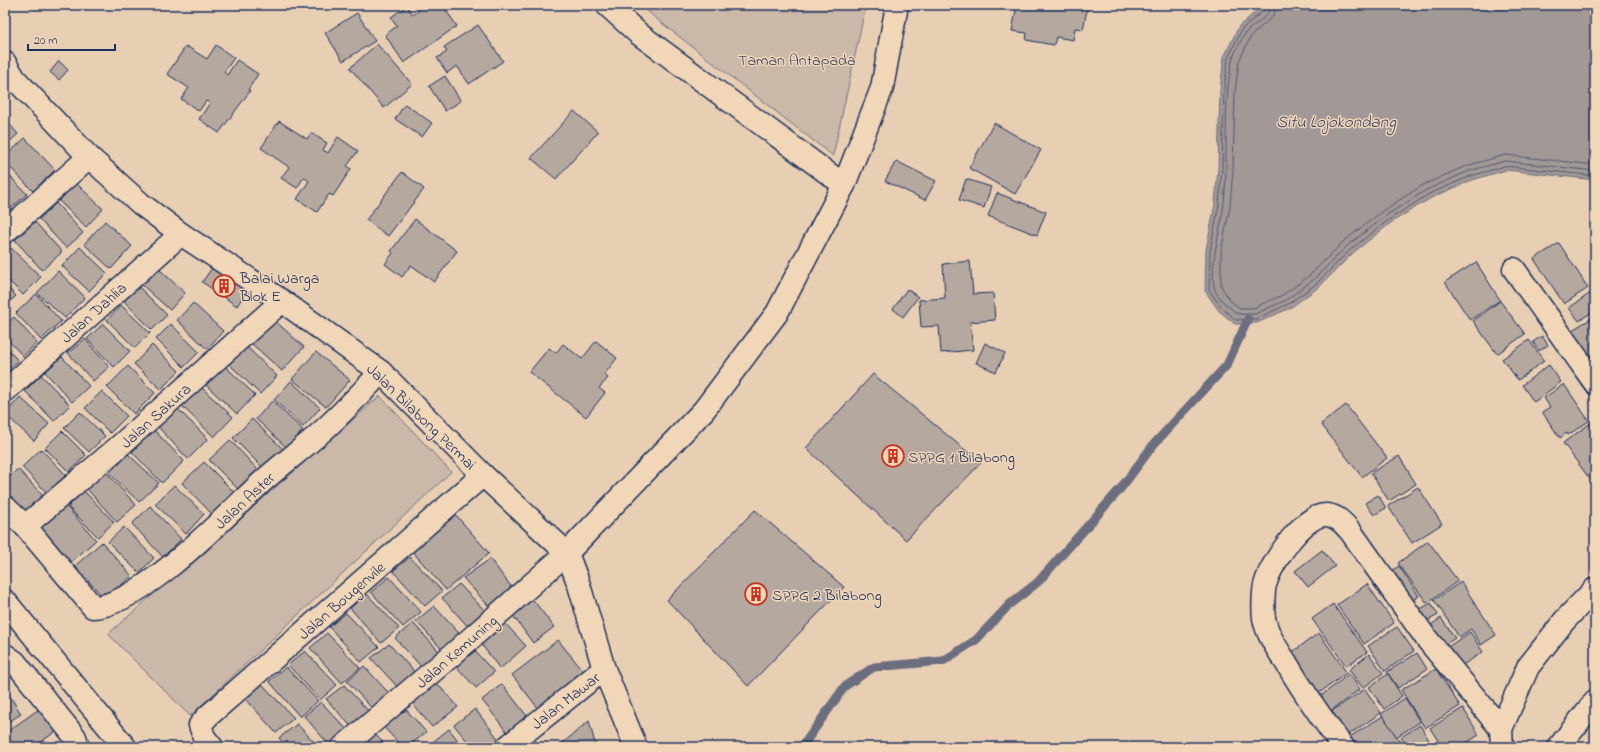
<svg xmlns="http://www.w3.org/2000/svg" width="1600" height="752" font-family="'Indie Flower',sans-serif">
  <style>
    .green { fill: #cab8a8; stroke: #727483 }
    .water { fill: #a29896; stroke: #6c6e80 }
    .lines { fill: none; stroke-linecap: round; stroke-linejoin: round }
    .shore { stroke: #515974; stroke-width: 1 }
    .stream { stroke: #6c6e80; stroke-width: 9 }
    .building { fill: #b5a89f; stroke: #1b2f5e }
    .minor-casing { stroke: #1b2f5e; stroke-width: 25 }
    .minor { stroke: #f1d6b8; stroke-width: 22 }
    .labels { text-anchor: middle; stroke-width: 3; stroke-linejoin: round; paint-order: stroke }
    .park-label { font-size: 16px; fill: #354469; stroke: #f1d6b8 }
    .poi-label { font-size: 16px; fill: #1b2f5e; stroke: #f1d6b8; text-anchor: start }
    .street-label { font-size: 16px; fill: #1b2f5e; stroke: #f1d6b8 }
    .water-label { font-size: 17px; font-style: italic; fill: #364469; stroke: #f1d6b8 }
  </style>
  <rect width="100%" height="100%" fill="#e8cfb4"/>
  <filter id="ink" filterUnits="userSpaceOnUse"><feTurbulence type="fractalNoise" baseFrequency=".025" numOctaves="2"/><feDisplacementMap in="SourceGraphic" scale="8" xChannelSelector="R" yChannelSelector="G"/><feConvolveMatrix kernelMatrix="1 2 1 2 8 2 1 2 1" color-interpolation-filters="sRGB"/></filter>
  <g filter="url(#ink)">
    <!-- green -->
    <g class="green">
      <polygon points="641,5 866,5 833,156 654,17"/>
      <polygon points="380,396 451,472 190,716 108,634"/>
    </g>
    <!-- water -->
    <polygon class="water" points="1264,5 1595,5 1595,180 1506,170 1472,180 1431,198 1392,222 1354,252 1319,287 1290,308 1257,323 1235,324 1219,311 1205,291 1206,250 1215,204 1218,168 1220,90 1224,57 1239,26"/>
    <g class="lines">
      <!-- shore -->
      <g class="shore">
        <polyline points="1266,5 1264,10 1242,29 1228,58 1224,90 1222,169 1219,204 1210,251 1209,290 1222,308 1236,320 1256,319 1288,304 1316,284 1351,249 1390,219 1429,194 1471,176 1505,166 1595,176"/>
        <path d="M1271,5C1270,17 1255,23 1247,31C1242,38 1234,53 1232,61C1222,106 1229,157 1224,203C1221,231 1210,259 1214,287C1216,298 1230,308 1238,314H1255L1286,300L1313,280L1348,245L1387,215L1426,190L1469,171L1505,161L1595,171"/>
        <polyline points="1277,5 1273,16 1251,36 1239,61 1235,91 1233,170 1230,206 1221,252 1221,286 1230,301 1240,308 1253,308 1283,295 1309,276 1344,241 1384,210 1423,185 1466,166 1505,155 1595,165"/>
      </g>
      <!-- stream -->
      <polyline class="stream" points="802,747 845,686 874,667 943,661 976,640 1010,604 1038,582 1121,488 1154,444 1227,365 1248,319"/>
    </g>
    <!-- building -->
    <g class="building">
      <polygon points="426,5 442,5 457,26 404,63 385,35 397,26 391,17 407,6 413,15"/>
      <polygon points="1017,5 1088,5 1083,29 1075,28 1073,40 1056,37 1054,45 1026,40 1027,33 1012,31"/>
      <polygon points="357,13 375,41 343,61 325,33"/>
      <polygon points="478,25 503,61 469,84 457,66 447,73 437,58 447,52 444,47"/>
      <polygon points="377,44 412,84 384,108 350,68"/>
      <polygon points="216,45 234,58 224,72 227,75 237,60 258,74 248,90 250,91 219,133 199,119 210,103 206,101 199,111 181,99 189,88 167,74 186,46 207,59"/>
      <polygon points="59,61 68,70 59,80 50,72"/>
      <polygon points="445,76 461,101 445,111 429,86"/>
      <polygon points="405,104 432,123 422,137 395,119"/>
      <polygon points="574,111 598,132 556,179 531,158"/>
      <polygon points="5,119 18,134 5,146"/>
      <polygon points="279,121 307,139 311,133 327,143 323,150 328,153 338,137 358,151 347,166 351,169 333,196 329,194 317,212 297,199 309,181 304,177 297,188 281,178 289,167 261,148"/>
      <polygon points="994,123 1041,150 1015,194 969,168"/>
      <polygon points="25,138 55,170 33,191 5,162 5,157"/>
      <polygon points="896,161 936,181 925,200 885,181"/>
      <polygon points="5,171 27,194 8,211 5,208"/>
      <polygon points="402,172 424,189 388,236 366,220"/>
      <polygon points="966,179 991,187 984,208 959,200"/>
      <polygon points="76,183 103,209 86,227 59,201"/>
      <polygon points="997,193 1046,212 1037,235 988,216"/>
      <polygon points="56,203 83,233 66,248 39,219"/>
      <polygon points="415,219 457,251 434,282 411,265 402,277 385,264 393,253 391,251"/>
      <polygon points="105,221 132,246 111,269 84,244"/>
      <polygon points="35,222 62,252 42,270 15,240"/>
      <polygon points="1559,243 1588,288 1564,304 1534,259"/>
      <polygon points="80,247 107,273 89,291 62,266"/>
      <polygon points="11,248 41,277 23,295 5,277 5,253"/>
      <polygon points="970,261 973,294 993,293 995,320 970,322 973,350 941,353 939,326 921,327 919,300 945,298 943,264"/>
      <polygon points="1476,262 1500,300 1470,320 1445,282"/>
      <polygon points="157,267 185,293 170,310 141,284"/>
      <polygon points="212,268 247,290 237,306 202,282"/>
      <polygon points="58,271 85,297 65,318 37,293"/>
      <polygon points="5,285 16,296 5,306"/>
      <polygon points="139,287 167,315 152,330 124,301"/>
      <polygon points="907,289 918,297 903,317 893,309"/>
      <polygon points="1592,292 1595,296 1595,310 1579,321 1569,308"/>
      <polygon points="36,294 61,321 41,340 16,313"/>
      <polygon points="1500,301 1525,334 1497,354 1473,321"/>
      <polygon points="193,303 223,331 207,349 177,320"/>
      <polygon points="121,305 150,333 135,348 107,320"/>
      <polygon points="1595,316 1595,354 1586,359 1569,332"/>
      <polygon points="14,317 37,343 23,356 5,337 5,325"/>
      <polygon points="273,319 304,347 282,371 251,343"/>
      <polygon points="103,324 130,351 114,367 87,339"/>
      <polygon points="171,324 199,352 184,367 156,339"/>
      <polygon points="1542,336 1548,345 1539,351 1533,342"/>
      <polygon points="85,339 109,367 93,381 68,353"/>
      <polygon points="1529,340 1544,361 1518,380 1502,359"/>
      <polygon points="596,341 617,358 604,375 608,378 599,388 605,393 586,417 529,372 549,348 556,353 563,344 582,359"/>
      <polygon points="985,343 1005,353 996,372 976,363"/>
      <polygon points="5,345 18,361 5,372"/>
      <polygon points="152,345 179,371 161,389 134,364"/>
      <polygon points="245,345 277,376 260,394 228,363"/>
      <polygon points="316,352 350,380 326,407 292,379"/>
      <polygon points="62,357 89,386 72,402 45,372"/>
      <polygon points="224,365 255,395 237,414 206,385"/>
      <polygon points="1549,365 1561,382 1534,402 1522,385"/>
      <polygon points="128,366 155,393 134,414 107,387"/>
      <polygon points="873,374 981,463 906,540 806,448"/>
      <polygon points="41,375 70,405 54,421 25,391"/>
      <polygon points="291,381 320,408 303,427 274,400"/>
      <polygon points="1564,384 1589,421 1568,435 1567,433 1560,438 1542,412 1550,407 1544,398"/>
      <polygon points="201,387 233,417 214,437 182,406"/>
      <polygon points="102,391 127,416 110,433 85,408"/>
      <polygon points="20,397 49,424 34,441 5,414"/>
      <polygon points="272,401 303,430 287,448 256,419"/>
      <polygon points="1346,405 1387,458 1362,477 1321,424"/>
      <polygon points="177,408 208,439 188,459 158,427"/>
      <polygon points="80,412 105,436 89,452 64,428"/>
      <polygon points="252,419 283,449 264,469 233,438"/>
      <polygon points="1595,420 1595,486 1563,443"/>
      <polygon points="154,430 184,461 162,483 132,452"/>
      <polygon points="62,431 86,455 69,472 45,448"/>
      <polygon points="230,440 260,472 240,491 209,460"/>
      <polygon points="41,449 66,475 47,493 22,467"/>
      <polygon points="128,454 159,483 139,502 109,473"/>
      <polygon points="1399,456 1416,484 1389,501 1371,473"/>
      <polygon points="204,462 234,492 212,514 182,483"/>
      <polygon points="18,469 44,497 24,516 5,496 5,481"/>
      <polygon points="106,472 136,505 117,522 87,489"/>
      <polygon points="174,485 204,514 186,534 155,504"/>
      <polygon points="1418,487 1442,524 1412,543 1388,506"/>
      <polygon points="84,491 114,522 98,537 68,507"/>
      <polygon points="1378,495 1386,508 1374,515 1365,503"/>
      <polygon points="66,506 96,540 69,564 38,530"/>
      <polygon points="150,506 181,539 163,557 132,524"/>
      <polygon points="755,510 844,587 748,686 667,600"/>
      <polygon points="455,514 489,553 446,590 412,551"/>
      <polygon points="124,527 154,558 139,573 108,542"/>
      <polygon points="1428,541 1458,581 1427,603 1398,563"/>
      <polygon points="102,542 132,576 105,599 75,566"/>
      <polygon points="1322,550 1335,566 1308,587 1295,571"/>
      <polygon points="410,557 442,591 425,606 393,571"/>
      <polygon points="490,559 516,593 495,613 463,578"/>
      <polygon points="1399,566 1419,596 1406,605 1387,574"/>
      <polygon points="389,577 421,612 403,627 371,592"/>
      <polygon points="1461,582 1496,635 1481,645 1471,629 1459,637 1434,600"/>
      <polygon points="459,584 492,618 474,633 442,598"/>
      <polygon points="1367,584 1394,623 1364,644 1337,605"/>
      <polygon points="367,594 399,628 381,643 350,608"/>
      <polygon points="530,596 554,627 533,643 511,613"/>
      <polygon points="1431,603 1438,615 1422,624 1415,612"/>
      <polygon points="1333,604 1367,652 1346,666 1312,619"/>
      <polygon points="434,606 466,641 448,656 416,621"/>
      <polygon points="346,613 379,647 361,662 329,627"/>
      <polygon points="1441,618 1455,638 1439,649 1425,629"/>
      <polygon points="503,621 526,646 500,669 478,640"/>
      <polygon points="413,623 445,658 427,673 395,638"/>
      <polygon points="1397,627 1414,651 1385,671 1368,646"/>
      <polygon points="1470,632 1483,652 1455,670 1442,651"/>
      <polygon points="327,633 360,668 342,683 310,648"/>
      <polygon points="1319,633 1347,673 1319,693 1291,653"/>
      <polygon points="558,640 584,672 538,708 512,675"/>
      <polygon points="389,644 420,678 403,693 371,658"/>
      <polygon points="472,648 494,672 476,688 453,663"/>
      <polygon points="305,651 337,685 320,700 288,665"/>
      <polygon points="1417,653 1427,669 1398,688 1387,672"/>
      <polygon points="1369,654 1383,673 1363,688 1349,670"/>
      <polygon points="364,666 396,701 379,716 347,681"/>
      <polygon points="286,667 318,701 300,717 269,681"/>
      <polygon points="1436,669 1460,706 1425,728 1401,690"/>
      <polygon points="1349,674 1360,689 1324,716 1313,702"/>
      <polygon points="1388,674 1402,696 1384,709 1369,687"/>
      <polygon points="434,680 458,707 432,727 409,700"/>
      <polygon points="262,684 294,718 276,733 245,698"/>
      <polygon points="502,684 527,716 507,732 482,700"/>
      <polygon points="344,685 376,719 358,734 326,699"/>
      <polygon points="5,688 21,714 5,724"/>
      <polygon points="1365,689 1381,713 1348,735 1332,711"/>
      <polygon points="1405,698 1420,722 1396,737 1381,714"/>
      <polygon points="321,702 353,736 341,747 331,747 304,716"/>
      <polygon points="403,706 426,732 408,747 402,747 381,724"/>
      <polygon points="42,707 58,730 33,747 12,747 5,737 5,733"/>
      <polygon points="1463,708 1479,735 1460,747 1442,747 1430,728"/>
      <polygon points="475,709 500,741 493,747 472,747 454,725"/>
      <polygon points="1383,716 1403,747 1347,747 1343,741"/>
      <polygon points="589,721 596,747 558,747"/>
      <polygon points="297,724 319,747 287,747 279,738"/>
      <polygon points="1420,725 1430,742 1421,747 1407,747 1401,737"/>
      <polygon points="449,729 463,747 431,747 429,745"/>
      <polygon points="373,732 387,747 356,747"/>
    </g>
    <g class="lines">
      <!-- minor casing -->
      <g class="minor-casing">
        <g id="minor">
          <polyline points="607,5 639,34 844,185"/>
          <polyline points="5,63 15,79 89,157 141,204 181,234 282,301 381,372 483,475 567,553 579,585 604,669 636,747"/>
          <polyline points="5,232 89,157"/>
          <polyline points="1514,269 1595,383"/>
          <polyline points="5,391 181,234"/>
          <path d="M5,507L25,526L93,607C141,606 227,514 263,481C281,465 301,450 319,434C341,415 361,393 381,372"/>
          <polyline points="25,526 115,450 282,301"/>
          <polyline points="5,601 125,747"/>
          <polyline points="5,655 15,662 75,737 78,747"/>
          <polyline points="212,747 204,737 200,725 208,716 483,475"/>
          <polyline points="343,747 452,655 567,553 704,410 777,313 844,185 882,88 897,5"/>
          <polyline points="507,747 604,669"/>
          <path d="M1343,747C1323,720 1304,693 1287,664C1278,650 1267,635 1264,618C1263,611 1263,588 1266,582C1272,562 1304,513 1327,515C1338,516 1345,525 1351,532L1426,638L1501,729"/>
          <polyline points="1502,747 1501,729 1528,667 1565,620 1595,589"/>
          <polyline points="1559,747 1595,701"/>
        </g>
      </g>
      <!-- minor -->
      <use href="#minor" class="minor"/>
    </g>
  </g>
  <!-- icons -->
  <defs>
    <g id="building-ring" transform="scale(1.15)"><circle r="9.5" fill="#f1d6b8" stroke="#c8321e" stroke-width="1.5"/><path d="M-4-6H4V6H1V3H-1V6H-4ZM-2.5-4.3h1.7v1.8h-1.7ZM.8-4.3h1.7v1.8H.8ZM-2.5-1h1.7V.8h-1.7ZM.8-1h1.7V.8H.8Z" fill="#c8321e"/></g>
  </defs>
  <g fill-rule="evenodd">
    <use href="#building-ring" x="224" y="286"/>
    <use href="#building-ring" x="893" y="456"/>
    <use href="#building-ring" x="756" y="594"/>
  </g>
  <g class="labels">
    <!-- park labels -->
    <g class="park-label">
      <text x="797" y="65">Taman Antapada</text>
    </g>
    <!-- poi labels -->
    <g class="poi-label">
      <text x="240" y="283">Balai Warga<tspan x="240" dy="18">Blok E</tspan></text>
      <text x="908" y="462">SPPG 1 Bilabong</text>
      <text x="772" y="600">SPPG 2 Bilabong</text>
    </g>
    <!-- street labels -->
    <g class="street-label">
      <text transform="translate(93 312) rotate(-42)" y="6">Jalan Dahlia</text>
      <text transform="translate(155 415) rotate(-42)" y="6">Jalan Sakura</text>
      <text transform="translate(422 416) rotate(44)" y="6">Jalan Bilabong Permai</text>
      <text transform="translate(244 500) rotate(-43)" y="6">Jalan Aster</text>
      <text transform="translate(341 600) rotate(-41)" y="6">Jalan Bougenvile</text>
      <text transform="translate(456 651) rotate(-41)" y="6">Jalan Kemuning</text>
      <text transform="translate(565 700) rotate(-38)" y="6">Jalan Mawar</text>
    </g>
    <!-- water labels -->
    <g class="water-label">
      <text x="1336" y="127">Situ Lojokondang</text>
    </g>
  </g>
  <!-- margin -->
  <rect width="1600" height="752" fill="none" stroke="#f1d6b8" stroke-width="20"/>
  <rect x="10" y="10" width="1580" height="732" fill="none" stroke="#1b2f5e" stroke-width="1.5" filter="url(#ink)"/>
  <!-- scale -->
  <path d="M28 44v6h87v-6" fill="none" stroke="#1b2f5e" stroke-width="2"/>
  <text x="34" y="44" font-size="12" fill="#1b2f5e" stroke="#f1d6b8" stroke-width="3" paint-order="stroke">20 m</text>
</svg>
